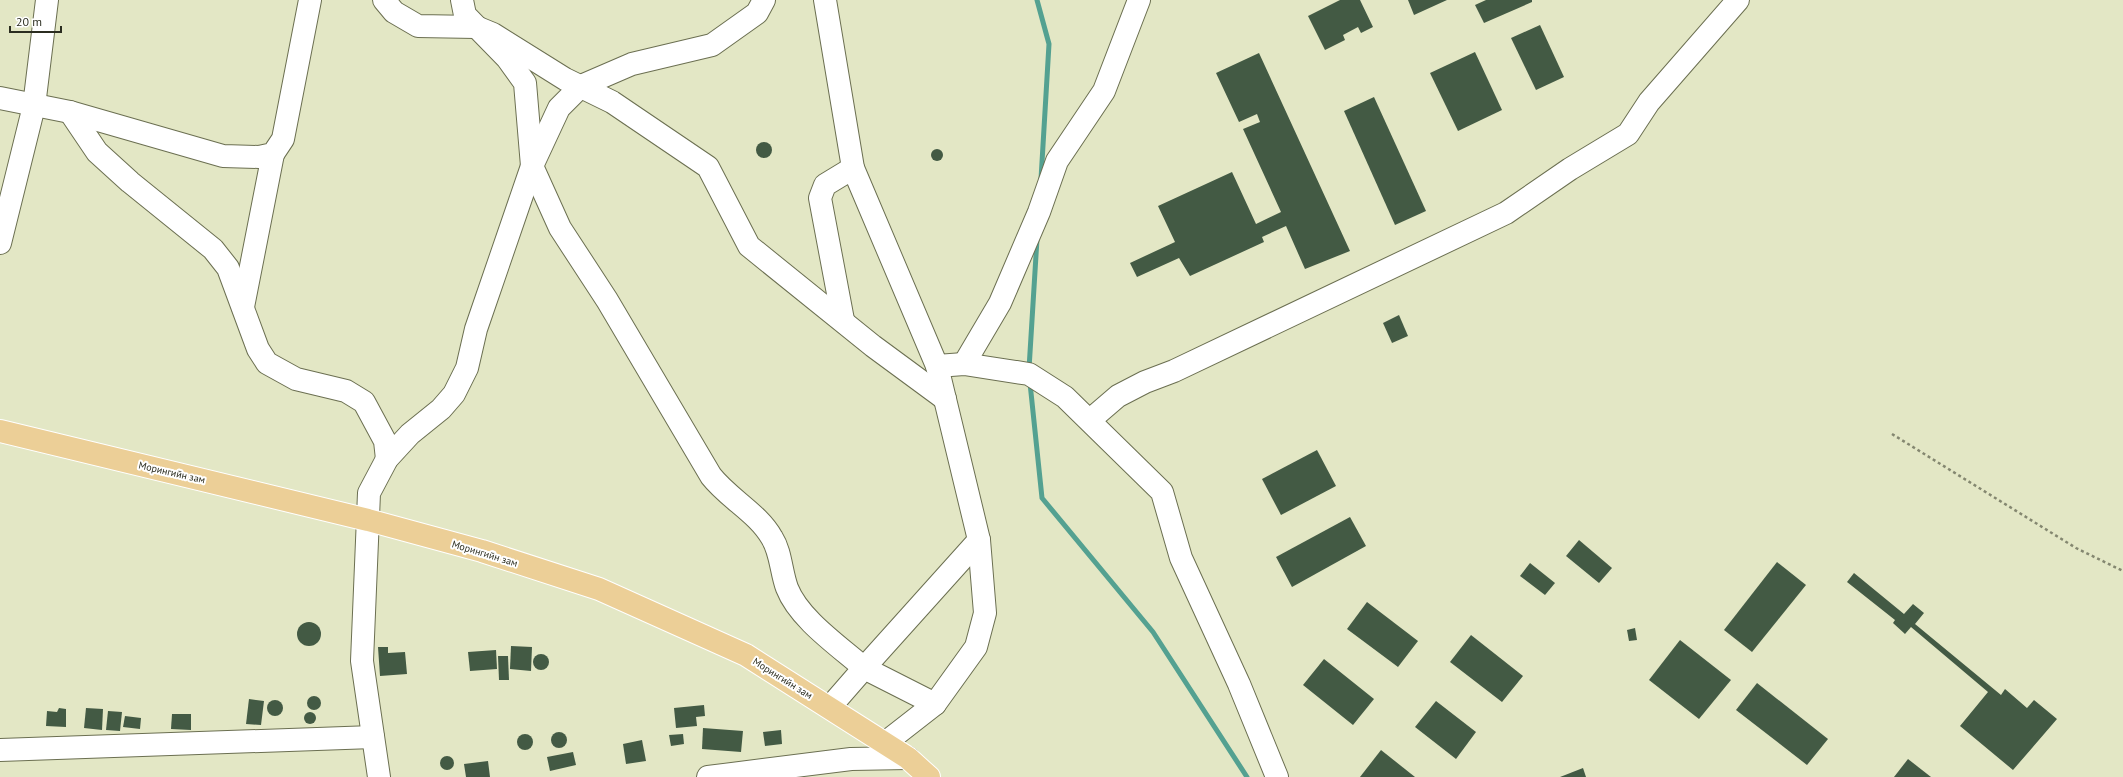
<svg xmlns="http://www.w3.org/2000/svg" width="2123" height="777" font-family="'PT Sans',sans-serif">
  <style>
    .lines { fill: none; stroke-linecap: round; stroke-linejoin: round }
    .stream { stroke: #54a191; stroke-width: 5 }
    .building { fill: #435a44 }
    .minor-casing { stroke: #6b6f51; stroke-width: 24 }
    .major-casing { stroke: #fff; stroke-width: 24 }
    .path { stroke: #848770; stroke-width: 2.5; stroke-dasharray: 3 3; stroke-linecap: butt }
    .minor { stroke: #fff; stroke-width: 22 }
    .major { stroke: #eccf97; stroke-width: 22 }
    .labels { text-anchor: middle; stroke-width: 4; stroke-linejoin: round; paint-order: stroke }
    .street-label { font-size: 10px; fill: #2b2d20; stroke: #fff }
  </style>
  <rect width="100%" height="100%" fill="#e3e7c5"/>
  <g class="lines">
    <!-- stream -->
    <g class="stream">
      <polyline points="1037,0 1049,44 1041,179"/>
      <polyline points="1029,369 1037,239"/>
      <polyline points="1030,383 1042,498 1153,632 1247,777"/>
    </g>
  </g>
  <!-- building -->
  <g class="building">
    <polygon points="1340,0 1360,0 1373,27 1361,33 1358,27 1343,35 1345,40 1325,50 1308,16"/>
    <polygon points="1408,0 1447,0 1414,15"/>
    <polygon points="1486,0 1532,0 1532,2 1484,23 1475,5"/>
    <polygon points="1540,25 1564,77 1536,90 1511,38"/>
    <polygon points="1475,52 1502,110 1458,131 1430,73"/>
    <polygon points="1259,53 1350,251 1305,269 1286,226 1262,237 1264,242 1190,276 1179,258 1137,277 1130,263 1175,242 1158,206 1232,172 1256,224 1281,212 1243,129 1260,122 1257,114 1239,122 1216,73"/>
    <polygon points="1374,97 1426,211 1395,225 1344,111"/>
    <circle cx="764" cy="150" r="8"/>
    <circle cx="937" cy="155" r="6"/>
    <polygon points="1399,315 1408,336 1392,343 1383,323"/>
    <polygon points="1317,450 1336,486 1281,515 1262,479"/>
    <polygon points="1350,517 1366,546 1292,587 1276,557"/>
    <polygon points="1579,540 1612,568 1599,583 1566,556"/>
    <polygon points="1777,562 1806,585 1752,652 1724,630"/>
    <polygon points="1530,563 1555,583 1545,595 1520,576"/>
    <polygon points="1854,573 1904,614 1913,604 1924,613 1915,624 2001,695 2005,689 2027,708 2034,700 2057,719 2013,770 1960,726 1988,692 1911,627 1905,634 1893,623 1895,620 1847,582"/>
    <polygon points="1367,602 1418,641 1398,667 1347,629"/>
    <circle cx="309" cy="634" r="12"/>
    <polygon points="1635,628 1637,640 1629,641 1627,630"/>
    <polygon points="1471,635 1523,676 1502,702 1450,662"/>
    <polygon points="1680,640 1731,680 1699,719 1649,680"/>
    <polygon points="511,646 532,647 531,671 510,669"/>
    <polygon points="378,647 388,647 388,653 405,652 407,674 380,676"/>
    <polygon points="496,650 497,669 470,671 468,652"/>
    <circle cx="541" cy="662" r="8"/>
    <polygon points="498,656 508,656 509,680 499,680"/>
    <polygon points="1324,659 1374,699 1353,725 1303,685"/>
    <polygon points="1757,683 1828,739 1807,765 1736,710"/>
    <circle cx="314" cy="703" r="7"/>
    <polygon points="249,699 264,701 261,725 246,724"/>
    <circle cx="275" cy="708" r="8"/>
    <polygon points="1436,701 1476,732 1456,759 1415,727"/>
    <polygon points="704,705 705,716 696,717 697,726 676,728 674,708"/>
    <polygon points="59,708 66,709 66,727 46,726 47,711 57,712"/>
    <polygon points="86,708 103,709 102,730 84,728"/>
    <polygon points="108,711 122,712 120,731 106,730"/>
    <circle cx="310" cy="718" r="6"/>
    <polygon points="172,714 191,714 191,730 171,729"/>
    <polygon points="125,716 141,718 140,729 123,727"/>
    <polygon points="703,728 743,731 741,752 702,749"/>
    <polygon points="781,730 782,744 765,746 763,732"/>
    <circle cx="559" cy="740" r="8"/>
    <polygon points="683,734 684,744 671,746 669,735"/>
    <circle cx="525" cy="742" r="8"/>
    <polygon points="642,740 646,761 626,764 623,744"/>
    <polygon points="1381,750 1415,777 1360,777"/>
    <polygon points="573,752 576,765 550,771 547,757"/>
    <circle cx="447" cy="763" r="7"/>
    <polygon points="1908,759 1931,777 1894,777"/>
    <polygon points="488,761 490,777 466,777 464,764"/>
    <polygon points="1583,768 1586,777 1560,777"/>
  </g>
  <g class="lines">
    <!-- minor casing -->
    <g class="minor-casing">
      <g id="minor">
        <polyline points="384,0 394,12 418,26 476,27 493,34 565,79 612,102 708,167 749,246 873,346 945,399"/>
        <path d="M462,0L465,15L507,58L525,83L532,166L560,228L607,300L711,476C729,499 758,513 772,538C781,552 781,572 787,588C799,619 839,646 864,668L979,540"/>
        <polyline points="825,0 853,168 937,366 979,540 985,613 976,647 935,704 885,743"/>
        <polyline points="0,98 70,112 223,156 259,157 273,154 283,139 310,0"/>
        <polyline points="70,112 97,152 130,182 213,249 228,268 258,349 267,363 296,379 346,391 364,402 385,441 387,459"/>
        <polyline points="0,243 34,106 47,0"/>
        <polyline points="243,307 273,154"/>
        <polyline points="843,320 820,198 825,185 853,168"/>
        <polyline points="964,364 1000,303 1039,212 1057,161 1104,91 1139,0"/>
        <polyline points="937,366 964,364 1029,374 1065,397 1162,492 1181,558 1239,684 1277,777"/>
        <polyline points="1090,420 1118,396 1145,382 1174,371 1506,213 1570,169 1628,134 1649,102 1738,0"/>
        <polyline points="830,707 864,668 935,704"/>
        <polyline points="0,750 373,737"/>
        <polyline points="379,777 362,661 369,493 387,459 410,434 441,409 454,394 467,368 476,329 532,166 559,108 581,86 632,64 712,45 757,13 764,0"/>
        <polyline points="708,777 851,759 908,758"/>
      </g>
    </g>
    <!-- major casing -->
    <g class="major-casing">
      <polyline id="major" points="0,431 368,520 482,551 599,589 746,655 908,758 929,777"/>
    </g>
    <!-- path -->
    <polyline class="path" points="1892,434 2076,548 2123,571"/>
    <!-- minor -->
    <use href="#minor" class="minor"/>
    <!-- major -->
    <use href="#major" class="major"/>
  </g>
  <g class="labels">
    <!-- street labels -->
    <g class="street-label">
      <text transform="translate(172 472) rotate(13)" y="4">Морингийн зам</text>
      <text transform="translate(485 553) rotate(17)" y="4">Морингийн зам</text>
      <text transform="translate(783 678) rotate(32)" y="4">Морингийн зам</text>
    </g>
  </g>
  <!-- scale -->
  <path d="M10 26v6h51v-6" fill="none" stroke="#2b2d20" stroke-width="2"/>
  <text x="16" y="26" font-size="12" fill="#2b2d20" stroke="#ffffff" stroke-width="3" paint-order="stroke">20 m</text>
</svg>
